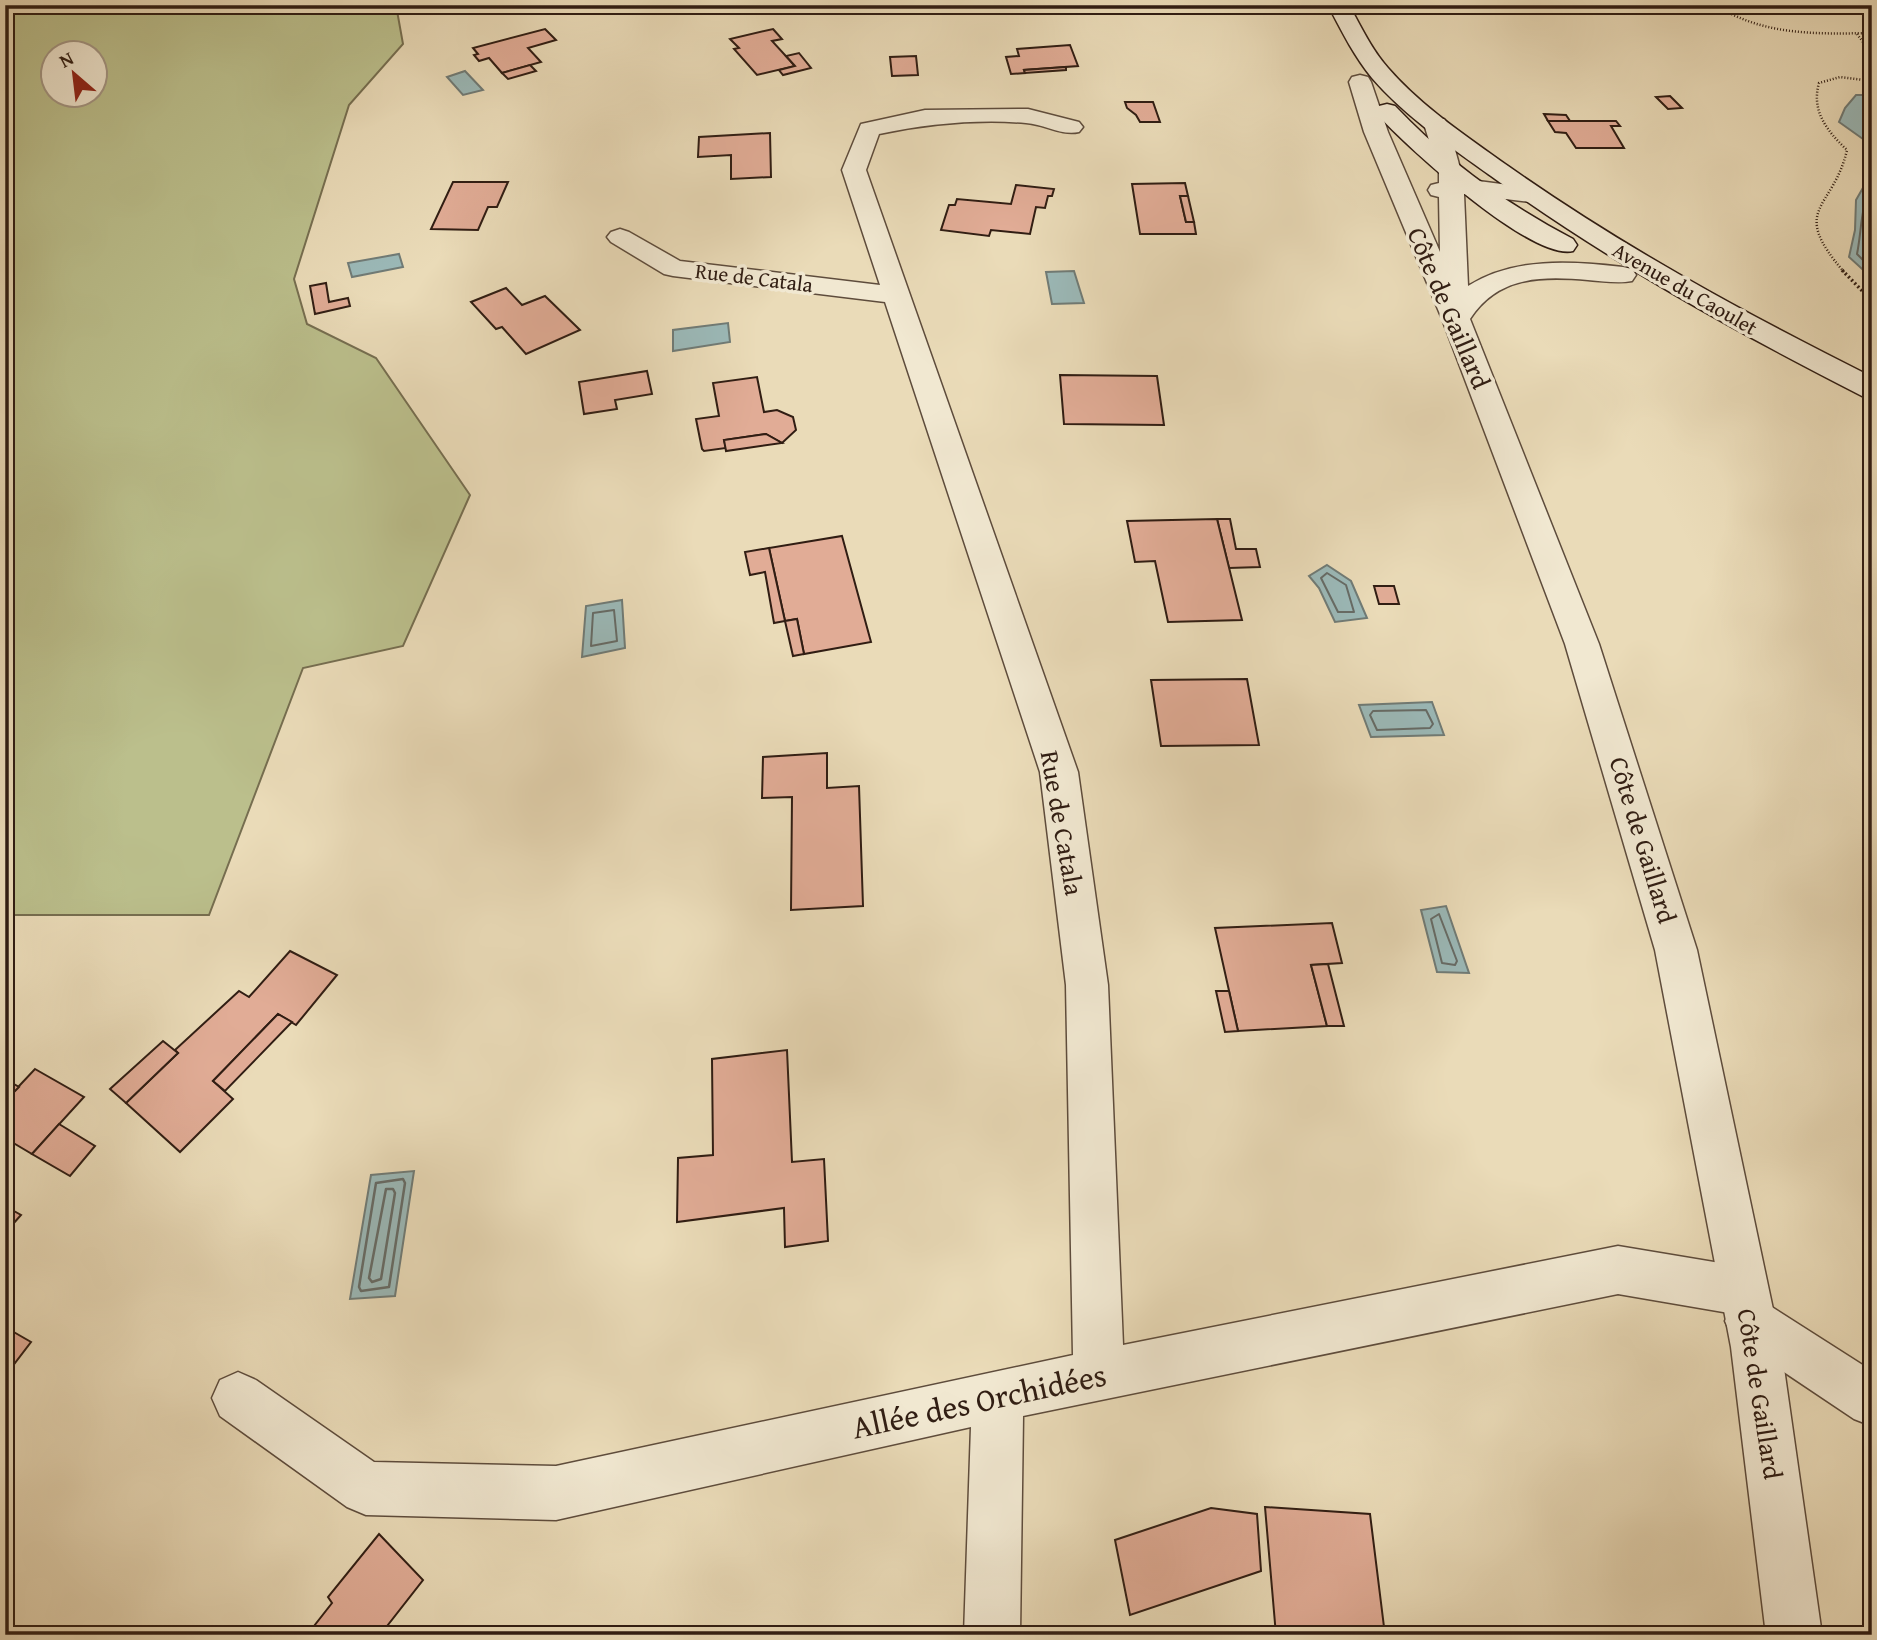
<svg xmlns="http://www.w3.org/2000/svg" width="1877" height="1640" font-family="'Gentium Book Plus',serif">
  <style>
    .green { fill: #bbbf8c; stroke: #766e50; stroke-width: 2; fill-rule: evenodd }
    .water { fill: #9bb9b8; stroke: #707b76; stroke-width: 2 }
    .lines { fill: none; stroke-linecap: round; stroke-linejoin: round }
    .shore-far1 { stroke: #666b66; stroke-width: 2 }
    .shore { stroke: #666b66; stroke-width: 2.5 }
    .building { fill: #e1ac96; stroke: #301d13; stroke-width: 2 }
    .minor-casing { stroke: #5e4c3c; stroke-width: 3 }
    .tertiary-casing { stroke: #5e4c3c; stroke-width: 3 }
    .secondary-casing { stroke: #301d13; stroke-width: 3 }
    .path-far1 { stroke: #301d13; stroke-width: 2.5; stroke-dasharray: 1 2; stroke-linecap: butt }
    .path { stroke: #301d13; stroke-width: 3.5; stroke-dasharray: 2 2.5; stroke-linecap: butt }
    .minor { fill: #f1e8d1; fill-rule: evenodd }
    .tertiary { fill: #f1e8d1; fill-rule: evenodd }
    .secondary { fill: #f1e8d1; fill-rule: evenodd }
    .labels { text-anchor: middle; stroke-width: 7; stroke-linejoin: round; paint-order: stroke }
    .far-street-label { font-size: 21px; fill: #301d13; stroke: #f1e8d1 }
    .street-label { font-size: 26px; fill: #301d13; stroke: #f1e8d1 }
    .near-street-label { font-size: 32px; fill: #301d13; stroke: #f1e8d1 }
  </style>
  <rect width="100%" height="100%" fill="#eadbb8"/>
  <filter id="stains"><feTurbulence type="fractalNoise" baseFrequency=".00286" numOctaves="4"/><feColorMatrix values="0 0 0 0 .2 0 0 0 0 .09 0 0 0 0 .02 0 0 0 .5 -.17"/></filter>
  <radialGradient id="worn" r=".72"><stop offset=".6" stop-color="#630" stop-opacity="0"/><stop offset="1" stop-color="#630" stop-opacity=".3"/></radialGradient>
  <!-- green -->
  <path class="green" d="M5,5H396L403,44L349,105L294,279L307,324L376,358L470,495L403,646L303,668L209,915H5ZM52,52H94V94H52Z"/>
  <!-- water -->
  <g class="water">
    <polygon points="465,71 483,90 463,95 447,77"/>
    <polygon points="1856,95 1872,95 1872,167 1870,144 1839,122 1845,108"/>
    <polygon points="1872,172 1872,278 1849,257 1855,230 1856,200"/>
    <polygon points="399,254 403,267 352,277 348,263"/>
    <polygon points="1074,271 1084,303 1052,304 1046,272"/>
    <polygon points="728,323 730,342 673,351 673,330"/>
    <polygon points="1327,565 1351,581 1367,618 1335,622 1319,588 1309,576"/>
    <polygon points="622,600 625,648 582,657 586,606"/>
    <polygon points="1432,702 1444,735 1371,737 1359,705"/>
    <polygon points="1446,906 1469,973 1437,972 1421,910"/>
    <polygon points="414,1171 395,1296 350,1299 371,1175"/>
  </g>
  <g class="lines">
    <!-- shore-far1 -->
    <g class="shore-far1">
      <path d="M1872,186C1860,208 1862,229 1857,254L1872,269"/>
      <polygon points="1327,573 1346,585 1354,612 1338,612 1321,578"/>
      <polygon points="614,610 617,641 591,646 593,613"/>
      <polygon points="1426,710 1433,724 1430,728 1377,730 1370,715 1373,711"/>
      <polygon points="1439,914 1457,961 1455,965 1442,963 1431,919"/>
    </g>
    <!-- shore -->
    <g class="shore">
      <polygon points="403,1179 405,1183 389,1287 361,1291 359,1287 376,1183"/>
      <polygon points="386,1189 393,1189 395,1193 381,1279 372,1282 369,1278"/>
    </g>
  </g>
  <!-- building -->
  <g class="building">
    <polygon points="545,29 556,40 528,48 541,62 502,73 489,58 479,61 474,55 478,54 473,48"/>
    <polygon points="773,29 782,39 772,41 795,66 757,75 734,49 739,48 730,39"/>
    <polygon points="1070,45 1078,66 1024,70 1025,73 1011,74 1006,57 1019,56 1017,49"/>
    <polygon points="799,53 811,68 783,75 779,70 795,66 786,56"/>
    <polygon points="916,56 918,75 892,76 890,57"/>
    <polygon points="530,65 536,71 508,79 502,73"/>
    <polygon points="1066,67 1066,70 1025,73 1024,70"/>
    <polygon points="1670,96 1682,108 1668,109 1656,97"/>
    <polygon points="1125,102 1153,102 1160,122 1140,122 1136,115 1127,108"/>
    <polygon points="1544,114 1566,115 1570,121 1548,121"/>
    <polygon points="1548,121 1616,121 1620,126 1611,126 1624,148 1576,148 1566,133 1555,132"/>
    <polygon points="770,133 771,177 731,179 731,155 698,157 699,137"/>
    <polygon points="453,182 508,182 497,207 488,207 478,230 431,229"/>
    <polygon points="1185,183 1188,196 1180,196 1186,222 1194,222 1196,234 1140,234 1132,184"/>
    <polygon points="1016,185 1054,189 1052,196 1048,196 1045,208 1036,207 1030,234 991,230 989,236 941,230 949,205 955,205 957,199 1011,204"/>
    <polygon points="1180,196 1188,196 1194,222 1186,222"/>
    <polygon points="326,283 329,302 348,298 350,306 315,314 310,286"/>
    <polygon points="506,288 522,305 545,296 580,330 526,354 502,327 496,329 471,302"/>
    <polygon points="647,371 652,394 615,400 617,409 584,414 579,382"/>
    <polygon points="1060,375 1157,376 1164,425 1064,424"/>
    <polygon points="757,377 764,412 777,410 793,417 796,430 782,443 766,434 724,440 726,448 704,451 702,449 696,419 719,416 713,383"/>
    <polygon points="766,434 782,443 726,451 724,440"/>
    <polygon points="1217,519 1230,519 1236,549 1256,549 1260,567 1229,568"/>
    <polygon points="1217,519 1242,620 1168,622 1155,561 1135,562 1127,521"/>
    <polygon points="842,536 871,642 804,654 797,619 785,621 769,548"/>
    <polygon points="769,548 785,621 774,623 765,572 750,575 745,552"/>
    <polygon points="1374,586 1394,586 1399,604 1379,604"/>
    <polygon points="797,619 804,654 793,656 785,621"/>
    <polygon points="1247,679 1259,745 1161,746 1151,680"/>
    <polygon points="827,753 827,788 859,786 863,906 791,910 792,797 762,798 763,757"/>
    <polygon points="1332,923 1342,963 1311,965 1327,1026 1238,1031 1215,928"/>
    <polygon points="290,951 337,975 296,1025 278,1014 213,1081 233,1099 180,1152 126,1103 178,1053 175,1050 239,991 249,997"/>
    <polygon points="1328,964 1344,1026 1327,1026 1311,965"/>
    <polygon points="1216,991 1229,991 1238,1031 1225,1032"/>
    <polygon points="278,1014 292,1022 225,1091 213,1081"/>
    <polygon points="163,1041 178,1053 126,1103 110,1089"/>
    <polygon points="787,1050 792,1162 824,1159 828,1241 785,1247 784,1208 677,1222 678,1158 713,1155 712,1059"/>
    <polygon points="35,1069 84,1097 32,1154 5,1138 5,1101"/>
    <polygon points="5,1079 19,1087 5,1101"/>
    <polygon points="59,1124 95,1146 70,1176 32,1154"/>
    <polygon points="5,1206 21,1215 5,1233"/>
    <polygon points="5,1327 31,1342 5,1376"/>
    <polygon points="1265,1507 1370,1514 1385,1635 1276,1635"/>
    <polygon points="1211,1508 1257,1514 1261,1571 1130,1615 1115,1540"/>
    <polygon points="379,1534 423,1580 380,1635 307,1635 332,1603 328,1597"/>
  </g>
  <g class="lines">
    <!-- minor casing -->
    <g class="minor-casing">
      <path id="minor" d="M1028,109L1079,122L1083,127L1079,132C1061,136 1044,124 1026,123C977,119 927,124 879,134L866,170L1078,772L1108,985L1123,1345L1618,1246L1744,1267L1761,1274L1768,1291L1764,1302L1872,1371V1426L1854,1419L1733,1338L1725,1321L1729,1313L1618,1294L1023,1416L1020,1635H964L971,1427L556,1520L366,1515L347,1507L220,1416L212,1398L220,1380L238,1372L256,1380L374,1462L556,1466L1073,1355L1066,985L1040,772L885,302L673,276L664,274L611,242L607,237L611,232L620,229L629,232L680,261L880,285L842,170L861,124L925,110Z"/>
    </g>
    <!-- tertiary casing -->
    <g class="tertiary-casing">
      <path id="tertiary" d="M1360,75L1368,77L1371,82L1388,132L1440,252L1439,197L1431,195L1428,190L1431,185L1439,183V173L1424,124L1428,119H1444L1448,124L1463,179L1531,188L1540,190L1543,195L1540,200L1531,202L1464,194L1468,286C1514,257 1571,261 1623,267L1632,269L1636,275L1632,281C1618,284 1603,281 1588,280C1541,276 1498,276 1470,319L1599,644L1697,950L1781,1347L1822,1635H1766L1731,1347L1655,950L1565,644L1442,319L1364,132L1349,82L1352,77Z"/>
    </g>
    <!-- secondary casing -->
    <g class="secondary-casing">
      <g id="secondary">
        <path d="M1328,5H1349C1361,27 1372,50 1388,68C1422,107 1466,136 1508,166C1623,247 1746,314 1872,377V398L1862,396C1733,330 1608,261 1491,176C1449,146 1406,117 1372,78C1354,56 1341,30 1328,5Z"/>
        <path d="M1387,104L1395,106C1447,161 1506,204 1573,239L1577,245L1573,251C1532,261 1408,148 1379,116L1375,111L1379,106Z"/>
      </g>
    </g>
    <!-- path-far1 -->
    <g class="path-far1">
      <path d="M1716,5C1763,36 1817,34 1872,33"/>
      <polyline points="1857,34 1872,54"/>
      <path d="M1844,272C1788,207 1833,211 1847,150C1827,131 1811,111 1819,83L1840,77L1872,81"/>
    </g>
    <!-- path -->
    <polyline class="path" points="1842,270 1872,301"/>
    <!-- minor -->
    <use href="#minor" class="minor"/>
    <!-- tertiary -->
    <use href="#tertiary" class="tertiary"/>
    <!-- secondary -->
    <use href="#secondary" class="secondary"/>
  </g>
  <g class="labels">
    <!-- far-street labels -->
    <g class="far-street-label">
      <text transform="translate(754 278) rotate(7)" y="7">Rue de Catala</text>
      <text transform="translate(1685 289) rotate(30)" y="7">Avenue du Caoulet</text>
    </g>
    <!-- street labels -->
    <g class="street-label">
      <text transform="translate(1449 308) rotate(67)" y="9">Côte de Gaillard</text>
      <text transform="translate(1062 823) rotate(80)" y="9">Rue de Catala</text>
      <text transform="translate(1643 840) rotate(73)" y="9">Côte de Gaillard</text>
      <text transform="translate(1760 1394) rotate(81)" y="9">Côte de Gaillard</text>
    </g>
    <!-- near-street labels -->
    <g class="near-street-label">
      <text transform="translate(979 1401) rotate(-12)" y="11">Allée des Orchidées</text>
    </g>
  </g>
  <!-- margin -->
  <rect width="1877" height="1640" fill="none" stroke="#eadbb8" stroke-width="28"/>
  <rect x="7" y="7" width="1863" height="1626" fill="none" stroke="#301d13" stroke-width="3.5"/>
  <rect x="14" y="14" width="1849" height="1612" fill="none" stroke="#301d13" stroke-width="2"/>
  <!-- north arrow -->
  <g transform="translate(74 74) rotate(332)"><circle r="33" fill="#f1e8d1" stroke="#a49785" stroke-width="2"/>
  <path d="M0-5L12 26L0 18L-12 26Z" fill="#8f2418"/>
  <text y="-10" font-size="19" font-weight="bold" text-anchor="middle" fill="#301d13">N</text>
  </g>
  <rect width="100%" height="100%" filter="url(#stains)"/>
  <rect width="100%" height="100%" fill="url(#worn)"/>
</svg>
